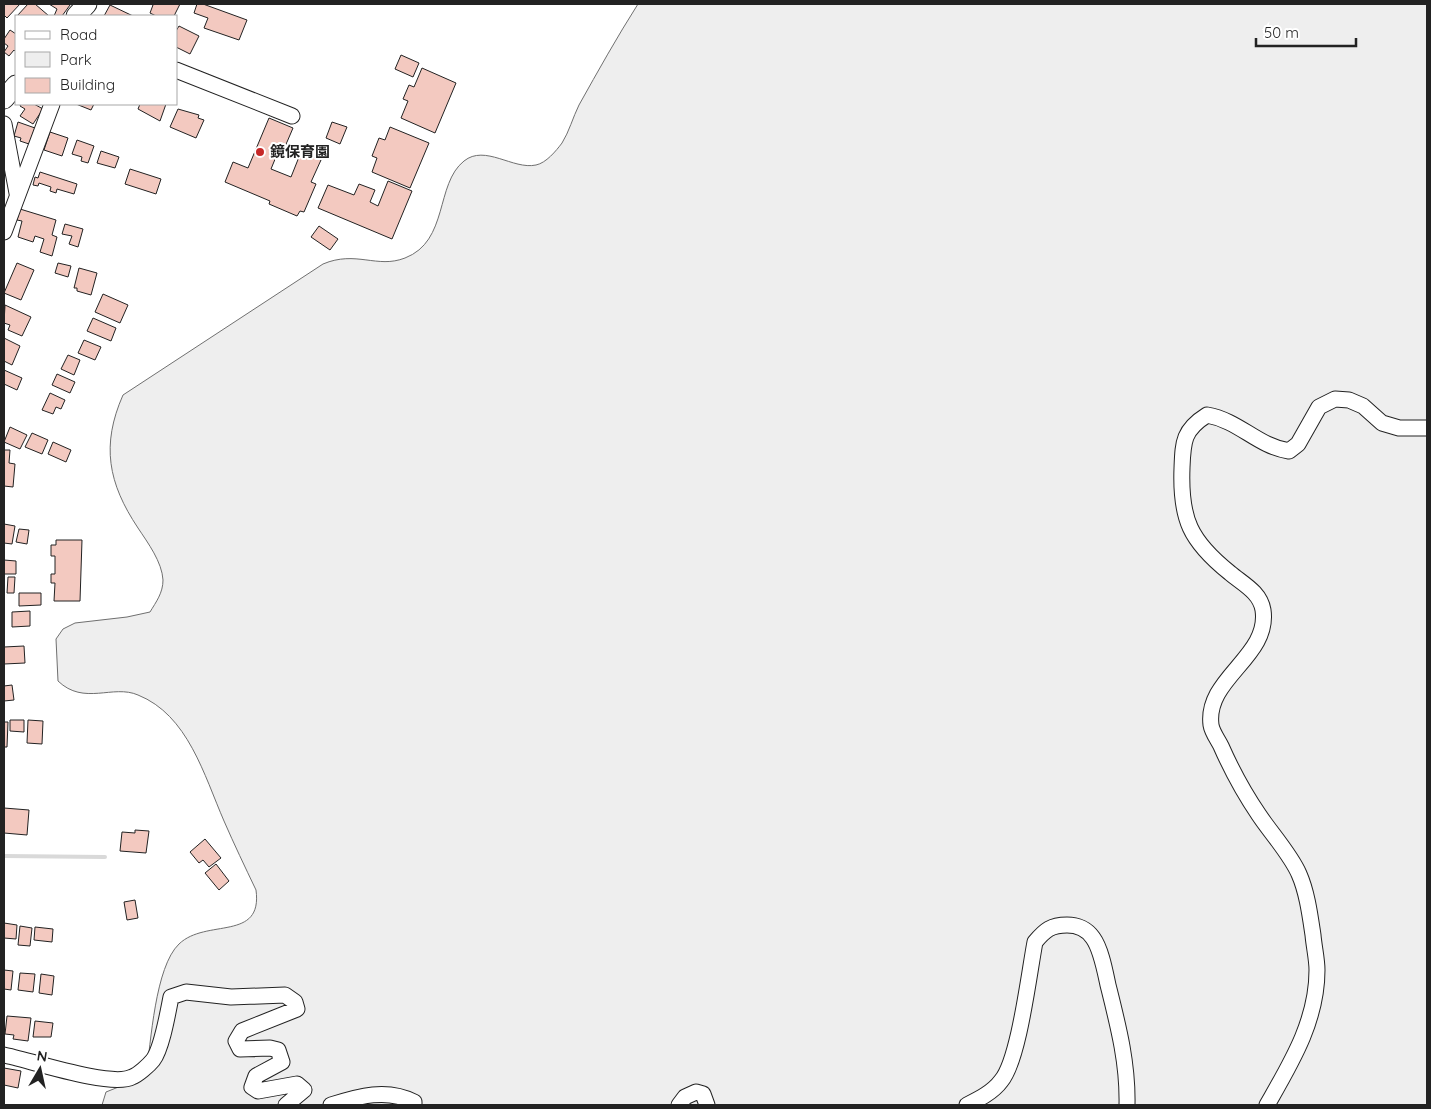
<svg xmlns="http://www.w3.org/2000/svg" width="1431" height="1109" font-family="Quicksand,'Noto Sans JP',sans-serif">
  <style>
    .green { fill: #eee; stroke: #6f6f6f }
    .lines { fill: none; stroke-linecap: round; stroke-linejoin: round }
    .stream { stroke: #d9d9d9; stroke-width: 4 }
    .building { fill: #f3c9c0; stroke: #222 }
    .minor-casing { stroke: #222; stroke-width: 17 }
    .major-casing { stroke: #222; stroke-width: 21 }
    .minor { stroke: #fff; stroke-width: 15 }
    .major { stroke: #fff; stroke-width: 19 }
    .poi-dot { fill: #c62828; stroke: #fff; stroke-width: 2 }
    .labels { text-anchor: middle; stroke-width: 4; stroke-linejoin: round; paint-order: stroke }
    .poi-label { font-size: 15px; font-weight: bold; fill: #222; stroke: #fff; text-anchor: start }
  </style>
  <rect width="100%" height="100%" fill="#fff"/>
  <!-- green -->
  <path class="green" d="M638,4H1427V1105H102L106,1092L146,1076C151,1042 155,967 179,944C206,918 263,942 256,890C245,867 234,844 224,821C204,775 188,715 138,695C113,684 84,706 58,681L56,639L63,629L75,623L127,617L150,612C156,602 163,593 163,580C162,562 148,543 138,528C108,483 101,445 123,395L323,264C356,250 377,269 405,258C449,241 435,184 464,161C485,144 513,170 536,165C546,163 556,151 562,143C569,132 573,117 579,105C598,71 617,37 638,4Z"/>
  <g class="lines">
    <!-- stream -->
    <polyline class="stream" points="4,856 105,857"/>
  </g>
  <!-- building -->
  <g class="building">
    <polygon points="4,4 20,4 7,18 4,15"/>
    <polygon points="28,4 35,4 49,16 17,16"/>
    <polygon points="49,4 69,4 70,5 62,16 54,16 57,9"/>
    <polygon points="150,4 180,4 174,16 156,16 150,13 153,5"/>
    <polygon points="197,4 203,4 247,20 239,40 204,28 208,18 194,13"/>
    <polygon points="110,5 133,16 104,16"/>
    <polygon points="179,26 199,36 190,54 176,47 176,31"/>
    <polygon points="10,30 16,34 16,52 14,50 9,56 4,52 8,46 4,43 4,39"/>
    <polygon points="401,55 419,63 413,77 395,69"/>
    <polygon points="422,68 456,83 435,133 401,118 408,101 403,99 409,85 414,87"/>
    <polygon points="21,104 34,104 43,109 33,124 20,116 25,109 20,106"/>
    <polygon points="76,104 94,104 91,110"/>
    <polygon points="140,104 166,104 160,121 138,109"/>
    <polygon points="178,109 199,115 198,118 204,120 196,138 170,127"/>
    <polygon points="269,118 293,128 284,149 280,147 271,169 291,177 301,152 321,160 311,182 316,184 304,212 300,211 297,216 269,204 270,201 225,182 233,162 248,168"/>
    <polygon points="18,122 35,128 29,144 20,141 21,138 14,136"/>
    <polygon points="332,122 347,127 340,144 326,138"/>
    <polygon points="390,127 429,143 410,188 372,172 377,158 372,156 379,138 385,140"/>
    <polygon points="50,132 68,138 62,156 44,150"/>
    <polygon points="77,140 94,146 88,163 81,161 82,157 72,154"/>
    <polygon points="101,151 119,157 115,168 97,163"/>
    <polygon points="130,169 161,179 156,194 125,184"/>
    <polygon points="40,172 77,184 74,194 57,189 56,193 50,191 51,187 39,183 38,186 33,185 35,177 38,178"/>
    <polygon points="388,181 412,191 392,239 318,208 328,185 354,195 359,184 375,190 370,202 378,206"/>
    <polygon points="20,209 56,220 52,235 57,237 52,256 40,252 44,239 35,236 33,242 18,237 22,221 17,220"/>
    <polygon points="65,224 83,229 78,247 69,244 72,236 62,234"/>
    <polygon points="319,226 338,239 330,250 311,237"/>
    <polygon points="17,263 34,270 21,300 4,293"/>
    <polygon points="58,263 71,266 68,277 55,273"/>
    <polygon points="79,268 97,273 91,295 77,291 77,288 74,288"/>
    <polygon points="103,294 128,305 120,323 95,312"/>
    <polygon points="5,305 31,317 22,336 8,330 10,325 4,323"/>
    <polygon points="93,318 116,328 111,341 87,331"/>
    <polygon points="4,338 20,346 12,365 4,361"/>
    <polygon points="84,340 101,347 95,360 78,353"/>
    <polygon points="68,355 80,360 74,375 61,369"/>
    <polygon points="4,370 22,378 17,390 4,384"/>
    <polygon points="57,374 75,382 70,393 52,385"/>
    <polygon points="50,393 65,400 61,409 56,407 53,414 42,410"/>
    <polygon points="10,427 27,435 20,449 4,442"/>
    <polygon points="32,433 48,440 42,454 25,447"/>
    <polygon points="53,442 71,450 66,462 48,454"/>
    <polygon points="4,450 10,450 9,463 15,464 13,487 4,486"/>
    <polygon points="4,524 15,526 12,544 4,543"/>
    <polygon points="19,529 29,530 27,544 16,542"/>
    <polygon points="56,540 82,540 80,601 54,601 55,583 51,583 51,574 55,574 55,556 51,556 51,545 56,545"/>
    <polygon points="4,560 16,561 16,574 4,574"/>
    <polygon points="8,577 15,577 14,593 7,593"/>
    <polygon points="19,593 41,593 41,605 19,606"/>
    <polygon points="30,611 30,626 12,627 12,612"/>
    <polygon points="24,646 25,663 4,664 4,647"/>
    <polygon points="12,685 14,700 4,701 4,686"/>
    <polygon points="10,720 24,720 24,732 10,731"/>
    <polygon points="28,720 43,721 42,744 27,743"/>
    <polygon points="4,722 8,722 7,747 4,747"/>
    <polygon points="4,808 29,810 27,835 4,833"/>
    <polygon points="135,830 149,831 146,853 120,851 122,832 135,833"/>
    <polygon points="205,839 221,858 209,867 203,860 199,863 190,852"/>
    <polygon points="216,864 229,881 219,890 205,873"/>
    <polygon points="135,900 138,918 127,920 124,902"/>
    <polygon points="4,923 17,925 16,939 4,938"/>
    <polygon points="20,926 32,928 30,946 18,945"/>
    <polygon points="35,927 53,929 52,942 34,940"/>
    <polygon points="4,970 13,971 11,990 4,989"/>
    <polygon points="20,973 35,974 33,992 18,990"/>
    <polygon points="41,974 54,976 52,995 39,993"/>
    <polygon points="7,1016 31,1018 28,1041 13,1039 14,1035 5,1034"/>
    <polygon points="35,1021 53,1023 51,1037 33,1037"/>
    <polygon points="4,1068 21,1071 18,1088 4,1085"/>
  </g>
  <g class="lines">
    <!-- minor casing -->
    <g class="minor-casing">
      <g id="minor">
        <polyline points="176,70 292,116"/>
        <polyline points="4,124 17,193"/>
        <polyline points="4,232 52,104"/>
        <path d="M4,1055C29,1060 111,1088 132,1077C138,1075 149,1065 153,1060C162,1048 168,1012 171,997L186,992L231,997L285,995L295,1002L297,1009L242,1031L236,1041L240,1049L270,1048L278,1050L282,1062L256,1076L252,1087L258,1091L297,1084L304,1090L286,1105"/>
        <path d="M331,1105C359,1096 387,1088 414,1102V1105"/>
        <polyline points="679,1105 685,1097 696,1092 703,1094 707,1105"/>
        <path d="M967,1105C979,1099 993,1092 1001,1081C1019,1060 1029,973 1035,942C1045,930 1051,925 1067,925C1077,925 1087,929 1093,938C1101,949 1105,971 1108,985C1118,1025 1128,1063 1127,1105"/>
        <path d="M1267,1105C1291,1063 1317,1021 1317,970C1317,959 1314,947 1313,935C1310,915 1307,892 1299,874C1291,855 1271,833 1259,815C1244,793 1232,771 1221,746C1218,740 1212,732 1211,725C1205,678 1270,657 1263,610C1260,592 1243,584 1230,573C1190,541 1180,519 1182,468C1183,442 1183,430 1207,415C1240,421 1257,446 1289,451L1298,444L1319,407L1335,399L1349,400L1363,406L1382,423L1399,428H1427"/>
      </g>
    </g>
    <!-- major casing -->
    <g class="major-casing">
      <g id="major">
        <polyline points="76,16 87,4"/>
        <polyline points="4,99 16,85"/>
      </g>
    </g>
    <!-- minor -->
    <use href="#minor" class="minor"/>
    <!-- major -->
    <use href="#major" class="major"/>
  </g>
  <!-- markers -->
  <circle class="poi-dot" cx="260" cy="152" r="5"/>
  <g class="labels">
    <!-- poi labels -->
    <g class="poi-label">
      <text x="270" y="157">鏡保育園</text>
    </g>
  </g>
  <!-- border -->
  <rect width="1431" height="1109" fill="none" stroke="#222222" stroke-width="10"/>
  <!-- legend -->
  <rect x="15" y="15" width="162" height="90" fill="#ffffff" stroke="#a7a7a7"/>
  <rect x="25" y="31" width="25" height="8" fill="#ffffff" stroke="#a7a7a7"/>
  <text x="60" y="40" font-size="15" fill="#222222">Road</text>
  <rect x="25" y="52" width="25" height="15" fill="#eeeeee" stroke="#a7a7a7"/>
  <text x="60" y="65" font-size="15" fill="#222222">Park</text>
  <rect x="25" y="78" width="25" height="15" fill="#f3c9c0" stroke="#a7a7a7"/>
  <text x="60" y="90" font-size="15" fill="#222222">Building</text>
  <!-- north arrow -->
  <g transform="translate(40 1069) rotate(9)" stroke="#ffffff" stroke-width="4" paint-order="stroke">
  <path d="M0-4L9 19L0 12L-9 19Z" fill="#222222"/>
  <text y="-8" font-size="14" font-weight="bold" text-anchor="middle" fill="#222222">N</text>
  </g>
  <!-- scale -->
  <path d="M1256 38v8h100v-8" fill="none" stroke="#222222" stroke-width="2.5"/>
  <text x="1264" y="38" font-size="15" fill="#222222" stroke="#ffffff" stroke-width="4" paint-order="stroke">50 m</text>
</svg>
